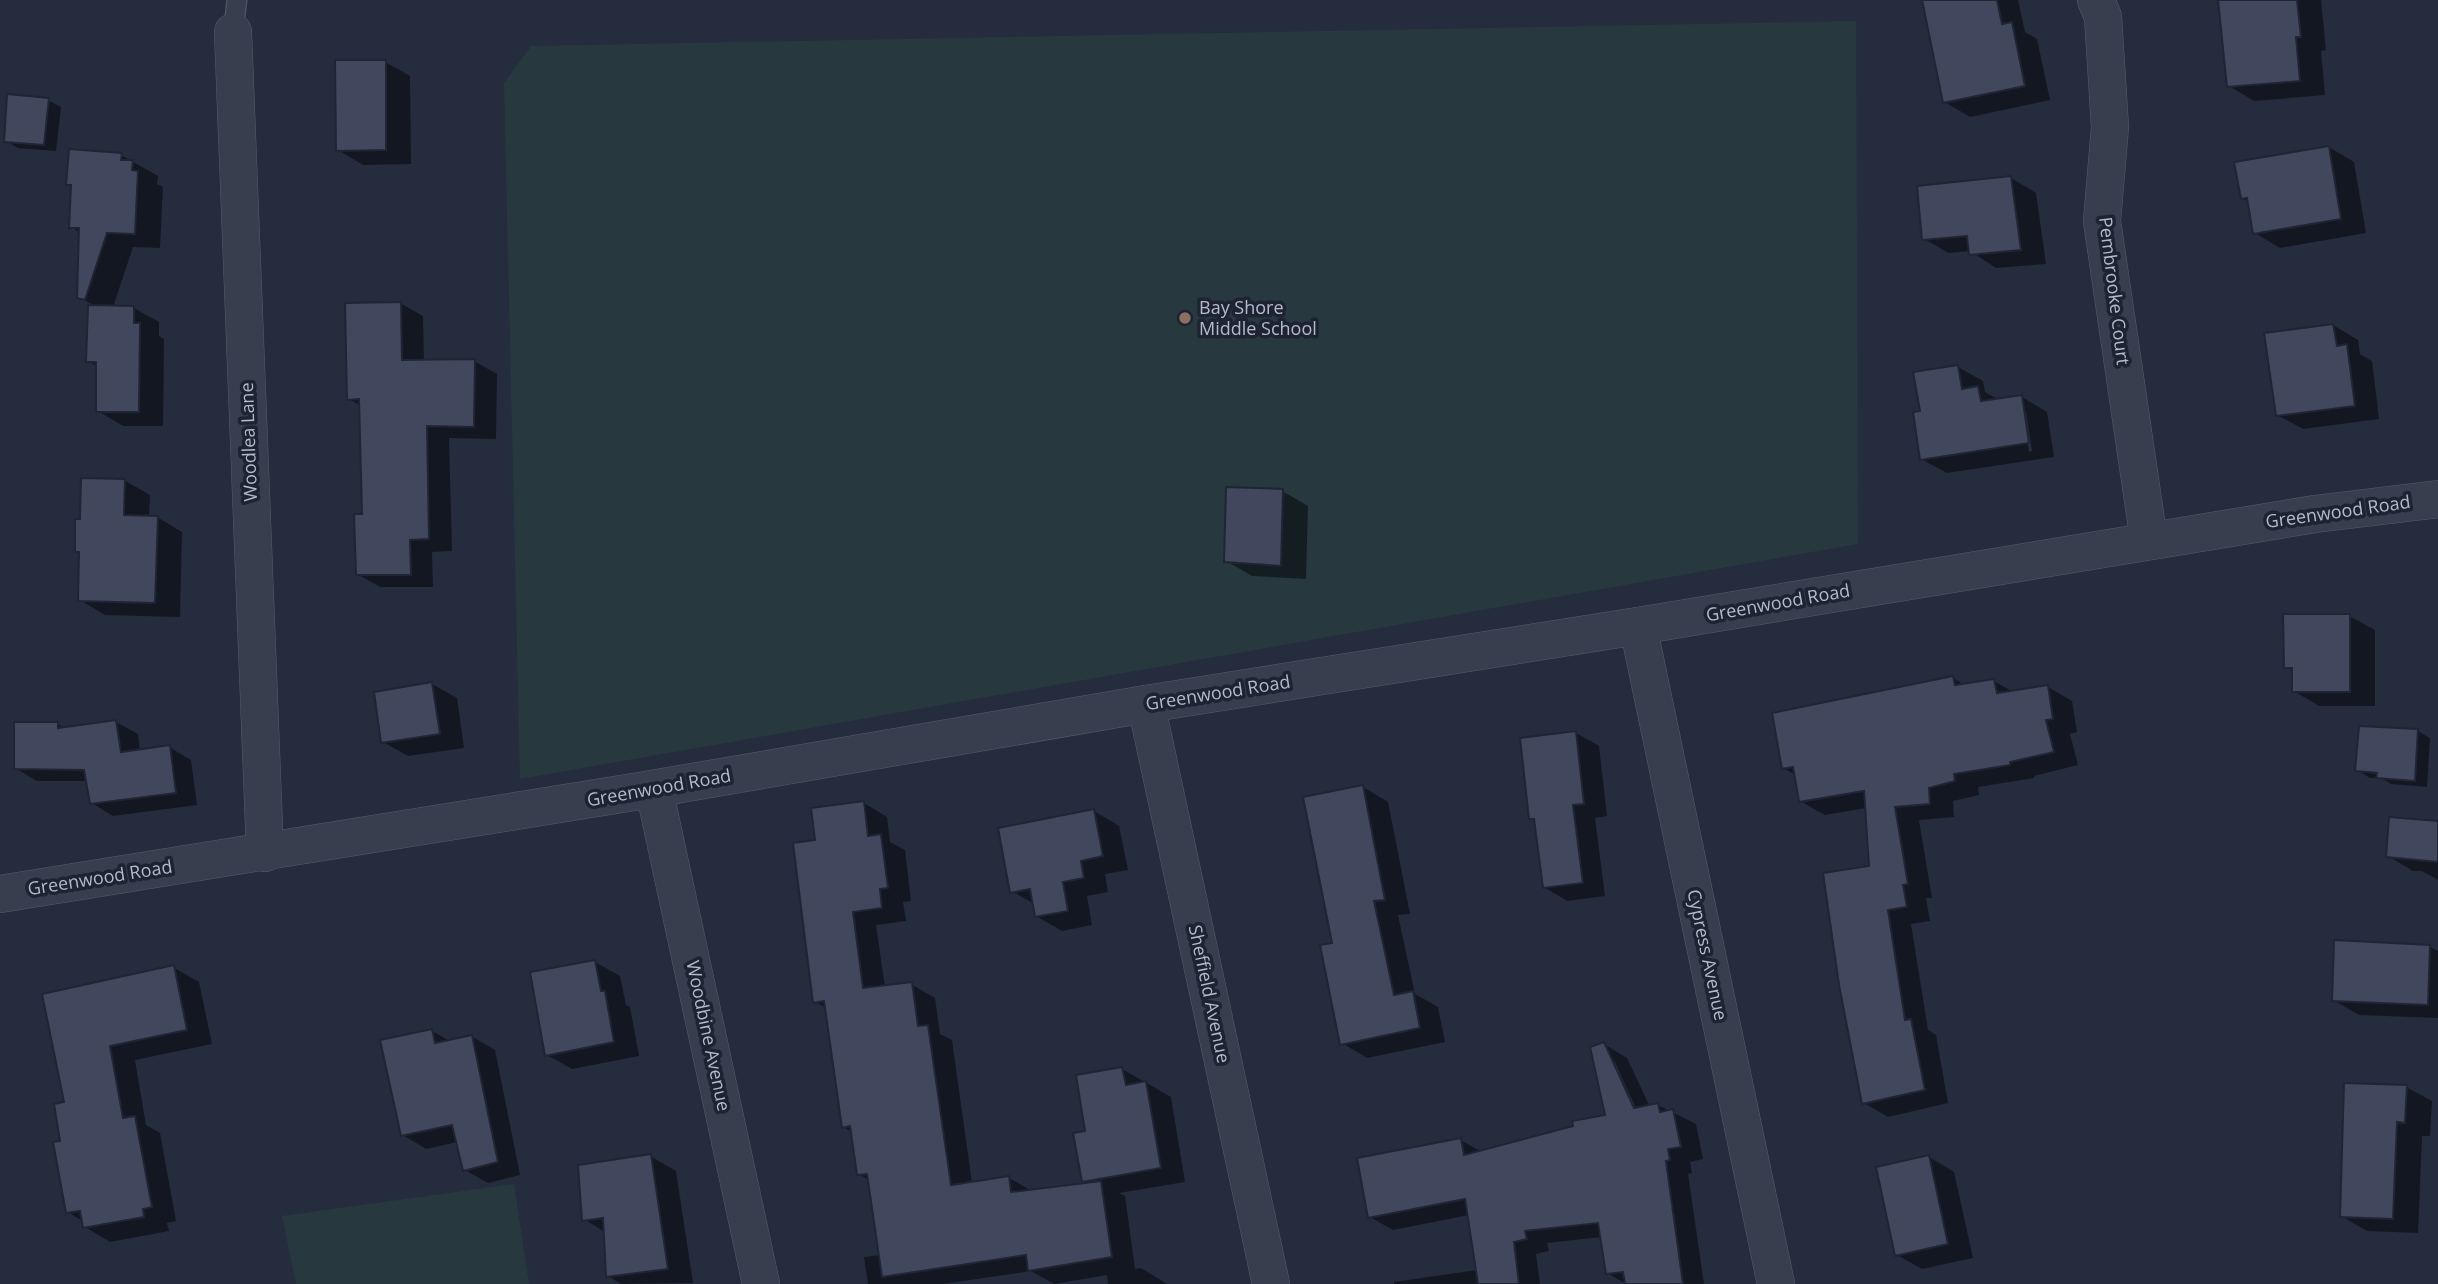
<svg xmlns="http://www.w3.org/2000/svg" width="2438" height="1284" font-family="'Open Sans',sans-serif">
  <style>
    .green { fill: #27383f }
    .shadow { fill: #0007; fill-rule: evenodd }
    .building { fill: #41485e; stroke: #202535; stroke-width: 2 }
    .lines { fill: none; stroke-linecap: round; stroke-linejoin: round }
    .service-casing { stroke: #575c6c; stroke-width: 21 }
    .minor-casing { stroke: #575c6c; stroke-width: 38 }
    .service { stroke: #393e4e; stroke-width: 19 }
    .minor { stroke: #393e4e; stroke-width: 37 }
    .education-dot { fill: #8d6e63; stroke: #1e2333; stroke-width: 2.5 }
    .labels { text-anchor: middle; stroke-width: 7; stroke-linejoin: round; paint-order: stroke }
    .street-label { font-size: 18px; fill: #b5bac9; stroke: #1e2333 }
    .poi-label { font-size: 18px; fill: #b5bac9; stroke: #1e2333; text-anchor: start }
  </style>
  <rect width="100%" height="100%" fill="#252c3e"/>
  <!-- green -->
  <g class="green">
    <polygon points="1856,21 1858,544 520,779 504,83 531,46"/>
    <polygon points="514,1184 529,1284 296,1284 282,1216"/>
  </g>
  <!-- shadow -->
  <g class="shadow">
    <polygon points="1924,0 2018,0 2025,32 2037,39 2050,100 1970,117 1945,102"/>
    <polygon points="2220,0 2321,0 2326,50 2321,51 2325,95 2254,101 2229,86"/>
    <polygon points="385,62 410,76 411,164 363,165 338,150"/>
    <polygon points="48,100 61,107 56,151 18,148 6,141"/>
    <polygon points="2329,147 2354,162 2366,233 2280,248 2255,233 2249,202 2242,198"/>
    <polygon points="121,155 158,176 157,184 163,187 160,248 133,247 113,307 134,308 159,322 159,336 164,339 163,426 123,426 98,411 98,367 88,361 96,307 79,297 80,232 70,227 72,186 68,184"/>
    <polygon points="2011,178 2036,193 2046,264 1996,268 1970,251 1949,253 1924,239"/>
    <polygon points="400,303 423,316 424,361 474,361 497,374 496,439 449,438 452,551 432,552 433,587 380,587 357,574 364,516 361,406 349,399"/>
    <polygon points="2333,325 2358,340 2360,354 2372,361 2379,419 2303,429 2277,415"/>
    <path d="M1958,367L1983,381L1985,392L1999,400L2022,397L2047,412L2054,457L1947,473L1921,459L1922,413ZM2023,412H2026L2032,451L2029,452Z"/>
    <polygon points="124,480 150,495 149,517 157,517 182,532 180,617 105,615 80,600 81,553 76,551 81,520"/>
    <polygon points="1282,491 1308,506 1306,579 1252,576 1226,561"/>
    <polygon points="2349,616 2375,630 2375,706 2319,706 2294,691 2293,671 2286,667"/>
    <polygon points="1953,678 1965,685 1994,681 2013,692 2048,687 2072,701 2077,732 2070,734 2078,765 2034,776 2034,778 1978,787 1979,795 1953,801 1954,817 1919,820 1932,898 1926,898 1930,921 1911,924 1928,1030 1936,1035 1948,1103 1888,1117 1864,1103 1871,868 1866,808 1825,815 1800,801 1796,775 1783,768"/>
    <polygon points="432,684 457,698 464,748 408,756 383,742"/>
    <polygon points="116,722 138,734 140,751 169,747 191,760 197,805 113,816 92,803 88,781 37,781 15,768 58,724 66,729"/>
    <polygon points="2418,731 2430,738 2427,787 2391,784 2381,778 2370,778 2357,770"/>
    <polygon points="1576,733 1599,746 1607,816 1595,818 1605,896 1567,901 1544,887 1536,821 1531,818"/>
    <polygon points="1363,787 1388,802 1410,914 1398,915 1415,994 1438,1007 1445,1042 1367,1058 1342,1043 1334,945"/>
    <polygon points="864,803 887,817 890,842 905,850 911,901 903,902 906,921 876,925 885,987 911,984 935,998 940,1034 952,1040 972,1183 1009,1178 1032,1191 1090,1184 1083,1180 1087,1133 1122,1069 1171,1097 1185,1182 1119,1193 1125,1196 1135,1269 1141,1268 1167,1284 1108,1284 1107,1275 1054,1284 1031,1271 943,1284 868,1284 864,1257 880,1255 870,1181 859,1174 853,1132 843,1127 827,1008 815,1002 817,842"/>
    <polygon points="1094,811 1119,826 1128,870 1105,874 1108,892 1087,896 1092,925 1062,931 1036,916 1034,904 1012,891"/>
    <polygon points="2438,823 2438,880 2422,871 2413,871 2388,856"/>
    <polygon points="2430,947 2438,951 2438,1018 2359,1015 2333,1000"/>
    <polygon points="595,962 620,976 626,1005 630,1007 639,1056 572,1069 547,1055"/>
    <polygon points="173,967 199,982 212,1044 135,1060 146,1125 160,1133 176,1221 167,1223 169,1231 110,1242 85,1227 84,1222 68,1212 62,1142 66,1103 44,995"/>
    <polygon points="432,1031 450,1041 471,1036 495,1050 520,1175 488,1183 465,1170 458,1142 426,1149 403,1135"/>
    <path d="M1604,1044L1627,1058L1650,1107L1658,1105L1696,1124L1703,1159L1690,1162L1692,1173L1688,1174L1704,1284H1626L1607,1273L1602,1237L1547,1243L1549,1251L1536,1254L1540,1284H1394V1282L1477,1270L1469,1215L1393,1230L1370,1217L1460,1140L1482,1152L1575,1128L1607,1116ZM1614,1060L1639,1115L1636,1117L1614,1068Z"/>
    <polygon points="2406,1087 2432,1101 2430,1136 2422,1136 2418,1233 2367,1231 2341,1216"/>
    <polygon points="650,1156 676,1171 693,1283 621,1284 608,1276 605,1232 584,1219"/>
    <polygon points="1929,1157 1954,1172 1973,1258 1922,1269 1897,1255"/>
  </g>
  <!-- building -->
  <g class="building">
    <polygon points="1922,0 1997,0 2002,24 2012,22 2025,86 1943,103"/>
    <polygon points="2218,0 2297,0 2301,37 2296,37 2300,81 2227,87"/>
    <polygon points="335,60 386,60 386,150 336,151"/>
    <polygon points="7,94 49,98 44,145 4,142"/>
    <polygon points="2329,146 2341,219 2253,234 2247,198 2241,199 2234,162"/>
    <polygon points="69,149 122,153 121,160 133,160 132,170 138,171 135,234 107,233 85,300 77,298 79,228 69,228 71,185 66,185"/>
    <polygon points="2011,176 2021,250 1969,255 1967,236 1922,240 1917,186"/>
    <polygon points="401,302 402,360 475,359 474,427 427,426 429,539 410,540 411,575 356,575 354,514 362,514 359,399 347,400 345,303"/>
    <polygon points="88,305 134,306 134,323 140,323 139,412 96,412 96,362 86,362"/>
    <polygon points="2333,324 2337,346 2347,344 2355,406 2276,416 2264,333"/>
    <polygon points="1958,365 1962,389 1978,386 1981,401 2022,395 2029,443 1920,460 1913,412 1920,411 1913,372"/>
    <polygon points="81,478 125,479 124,515 158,516 155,603 78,601 79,552 75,552 75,519 80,519"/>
    <polygon points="1226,487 1283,489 1281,566 1224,562"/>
    <polygon points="2283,614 2350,614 2350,692 2292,692 2292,668 2284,668"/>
    <polygon points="1953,676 1955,685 1994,679 1997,693 2048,685 2053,719 2046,720 2054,752 2010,762 2010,765 1954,774 1955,781 1929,788 1930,804 1895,807 1908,884 1903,885 1907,907 1888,910 1905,1020 1911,1019 1925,1090 1862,1104 1839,985 1823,873 1869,866 1864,791 1799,802 1793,767 1782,769 1772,713"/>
    <polygon points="432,682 440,734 381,743 374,692"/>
    <polygon points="116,720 121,752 170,745 176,793 90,804 84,770 14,769 14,722 58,722 58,728"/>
    <polygon points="2359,726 2418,729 2415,781 2376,778 2377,773 2355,771"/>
    <polygon points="1576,731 1584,804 1573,805 1583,883 1543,888 1534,819 1529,819 1520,738"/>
    <polygon points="1363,785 1385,900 1374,901 1394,995 1413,991 1420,1028 1340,1045 1320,945 1332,943 1303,797"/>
    <polygon points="864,801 868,836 881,834 888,888 880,889 882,908 853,912 863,988 912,982 918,1026 928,1025 951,1185 1009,1176 1011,1192 1101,1181 1112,1257 1028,1271 1026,1255 882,1277 867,1174 857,1175 850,1126 842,1128 824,1001 813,1003 793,843 815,840 811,808"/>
    <polygon points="1094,809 1103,856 1081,861 1084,878 1063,882 1068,911 1035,917 1030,889 1010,893 998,828"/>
    <polygon points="2389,817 2438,821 2438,862 2386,857"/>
    <polygon points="2334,940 2430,945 2428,1005 2332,1001"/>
    <polygon points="595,960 601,991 605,991 614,1042 545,1056 530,972"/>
    <polygon points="174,965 187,1030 110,1046 123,1118 135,1116 152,1207 143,1209 144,1217 83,1228 80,1211 66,1213 53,1142 60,1141 54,1104 64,1102 42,994"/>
    <polygon points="432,1029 435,1043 472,1035 498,1162 463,1171 452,1125 401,1136 380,1040"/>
    <polygon points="1604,1042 1634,1108 1658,1103 1660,1112 1673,1109 1681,1147 1668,1149 1670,1160 1666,1161 1683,1284 1625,1284 1623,1272 1606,1274 1598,1223 1525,1231 1527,1239 1514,1242 1519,1284 1478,1284 1465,1199 1368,1218 1357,1158 1461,1138 1464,1155 1573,1126 1572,1121 1605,1115 1590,1047"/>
    <polygon points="1122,1067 1126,1085 1146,1081 1161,1168 1082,1182 1073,1133 1085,1131 1076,1075"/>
    <polygon points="2344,1083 2407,1085 2405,1123 2397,1122 2393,1219 2340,1217"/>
    <polygon points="651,1154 668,1269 606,1277 603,1218 582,1221 578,1165"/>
    <polygon points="1929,1155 1948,1244 1895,1256 1876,1167"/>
  </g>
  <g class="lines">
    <!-- service casing -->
    <g class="service-casing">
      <polyline id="service" points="233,32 237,0"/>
    </g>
    <!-- minor casing -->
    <g class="minor-casing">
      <g id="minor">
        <polyline points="2096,0 2103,17 2110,127 2102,221 2149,541"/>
        <polyline points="233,32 265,853"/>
        <polyline points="1638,626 1776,1284"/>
        <polyline points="1146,704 1271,1284"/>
        <polyline points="654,789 761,1284"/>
        <polyline points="0,894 640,791 1146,704 1638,626 2315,514 2438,499"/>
      </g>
    </g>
    <!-- service -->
    <use href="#service" class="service"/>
    <!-- minor -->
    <use href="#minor" class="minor"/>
  </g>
  <!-- markers -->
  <circle class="education-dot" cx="1185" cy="318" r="7"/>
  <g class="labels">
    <!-- street labels -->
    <g class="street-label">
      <text transform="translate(2114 291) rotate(83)" y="6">Pembrooke Court</text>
      <text transform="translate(249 442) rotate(-92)" y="6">Woodlea Lane</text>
      <text transform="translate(2338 512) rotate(-8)" y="6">Greenwood Road</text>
      <text transform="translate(1778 603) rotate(-10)" y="6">Greenwood Road</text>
      <text transform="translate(1218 693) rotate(-9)" y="6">Greenwood Road</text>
      <text transform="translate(659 788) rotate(-10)" y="6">Greenwood Road</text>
      <text transform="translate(100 878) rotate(-9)" y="6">Greenwood Road</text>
      <text transform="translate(1707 955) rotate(78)" y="6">Cypress Avenue</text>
      <text transform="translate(1209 994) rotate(78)" y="6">Sheffield Avenue</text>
      <text transform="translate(708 1036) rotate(78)" y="6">Woodbine Avenue</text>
    </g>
    <!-- poi labels -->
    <g class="poi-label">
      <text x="1199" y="314">Bay Shore<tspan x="1199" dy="21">Middle School</tspan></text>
    </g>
  </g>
</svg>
